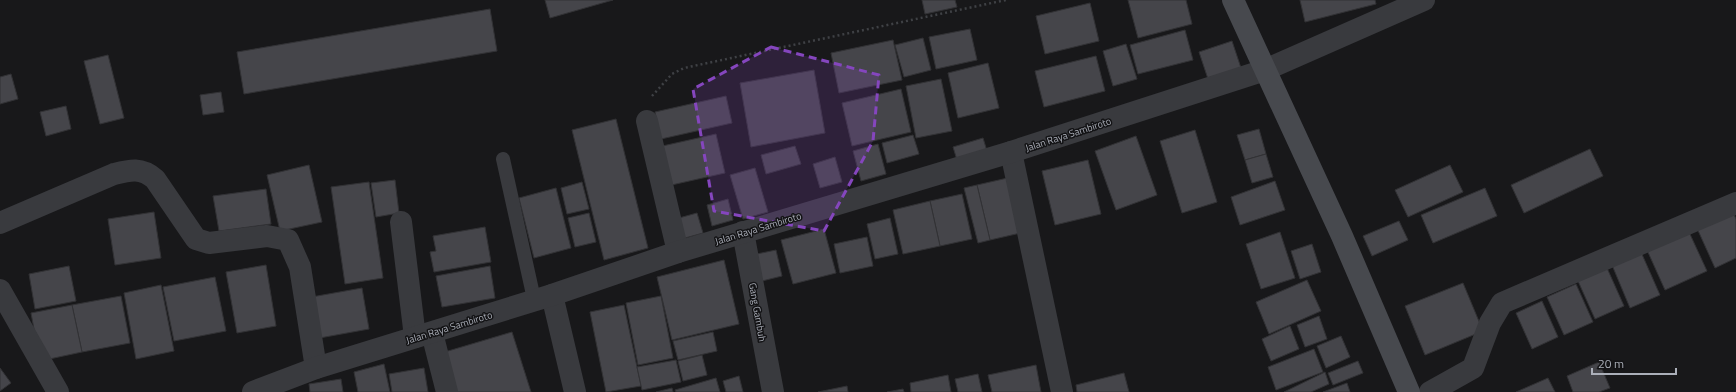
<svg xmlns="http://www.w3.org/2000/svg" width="1736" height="392" font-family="'Titillium Web',sans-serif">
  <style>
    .building { fill: #45454a; stroke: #323235 }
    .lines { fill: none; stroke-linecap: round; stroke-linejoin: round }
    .path { stroke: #3f4145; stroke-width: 2.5; stroke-dasharray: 2 3; stroke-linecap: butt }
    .service { stroke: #393a3e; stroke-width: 14 }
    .minor { stroke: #393a3e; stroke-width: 22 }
    .tertiary { stroke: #393a3e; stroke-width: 22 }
    .secondary { stroke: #47494e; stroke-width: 22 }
    .marked { fill: #8546be; fill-opacity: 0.2; stroke: #8546be; stroke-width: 3; stroke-dasharray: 8 5; stroke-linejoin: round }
    .labels { text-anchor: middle; stroke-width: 3; stroke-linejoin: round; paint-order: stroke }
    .street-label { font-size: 10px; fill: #abafb9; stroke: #131315 }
  </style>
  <rect width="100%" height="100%" fill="#18181a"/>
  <!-- building -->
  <g class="building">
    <polygon points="545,0 613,0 550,18"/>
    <polygon points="922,0 955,0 957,7 925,14"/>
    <polygon points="1128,0 1186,0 1192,24 1138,38"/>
    <polygon points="1300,0 1375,0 1376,4 1305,22"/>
    <polygon points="1090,3 1099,41 1045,54 1036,16"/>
    <polygon points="490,9 497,51 244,94 237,52"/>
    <polygon points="970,29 977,60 936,69 929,37"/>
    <polygon points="1185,30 1193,60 1138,74 1130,45"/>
    <polygon points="923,38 931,70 904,77 895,45"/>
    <polygon points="893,40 902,80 839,93 831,53"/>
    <polygon points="1232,41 1242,71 1209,82 1199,52"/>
    <polygon points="1126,44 1137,79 1113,86 1103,51"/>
    <polygon points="108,55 124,118 100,124 84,61"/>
    <polygon points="1096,56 1105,91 1044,107 1035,71"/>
    <polygon points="988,63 999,108 958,118 948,73"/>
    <polygon points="814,70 825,133 751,147 740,83"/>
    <polygon points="11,74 18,99 0,104 0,77"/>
    <polygon points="941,79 952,131 916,138 906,86"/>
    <polygon points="901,89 911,132 852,146 842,103"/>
    <polygon points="221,92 224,112 203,115 200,95"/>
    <polygon points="726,96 732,123 661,139 655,112"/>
    <polygon points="66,106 71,129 46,136 40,112"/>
    <polygon points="616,119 648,248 604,260 572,130"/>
    <polygon points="1259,129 1266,154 1245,160 1237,135"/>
    <polygon points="1195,130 1217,202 1182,213 1160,141"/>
    <polygon points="716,134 725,173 667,186 658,147"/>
    <polygon points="913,135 919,154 887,163 882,143"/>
    <polygon points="1136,136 1157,195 1116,210 1095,151"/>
    <polygon points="983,138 987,151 957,160 953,147"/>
    <polygon points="878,144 886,174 861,181 853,151"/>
    <polygon points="795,146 801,164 766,174 761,155"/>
    <polygon points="1590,149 1603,176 1524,213 1511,185"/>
    <polygon points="1266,154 1273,177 1252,183 1245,160"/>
    <polygon points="835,157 842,182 820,188 813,164"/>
    <polygon points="1088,160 1101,214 1055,225 1042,171"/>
    <polygon points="309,165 322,222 280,231 267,175"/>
    <polygon points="1450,165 1463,192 1408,217 1395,190"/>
    <polygon points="755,168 768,212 743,219 730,175"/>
    <polygon points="1012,177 1025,232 990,240 977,185"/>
    <polygon points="395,180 399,213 376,217 371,183"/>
    <polygon points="1275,181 1285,210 1240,225 1231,197"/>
    <polygon points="369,182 383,278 345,284 331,187"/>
    <polygon points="582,182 589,209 567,214 561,188"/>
    <polygon points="977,185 990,240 978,243 964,188"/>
    <polygon points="556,188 571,248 534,258 519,198"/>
    <polygon points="1485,188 1497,216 1433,243 1421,215"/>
    <polygon points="266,189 271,224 219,231 213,196"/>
    <polygon points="962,194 972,239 940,246 930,201"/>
    <polygon points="728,199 733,220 712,226 707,205"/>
    <polygon points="930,201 940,246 903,254 893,210"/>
    <polygon points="1732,210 1736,219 1736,258 1715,268 1696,226"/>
    <polygon points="154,212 161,258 115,265 108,219"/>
    <polygon points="589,213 596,242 575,247 568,218"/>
    <polygon points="697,213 703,233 685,238 679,218"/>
    <polygon points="890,218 898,254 875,259 867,224"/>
    <polygon points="1399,221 1408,240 1372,256 1363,236"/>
    <polygon points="485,227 491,262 434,272 430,252 436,251 433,236"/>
    <polygon points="824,229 836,273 793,284 781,240"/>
    <polygon points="1280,232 1295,278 1261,289 1246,244"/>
    <polygon points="1689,232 1707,271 1665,290 1647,250"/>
    <polygon points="867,237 873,266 840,273 834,244"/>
    <polygon points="1312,244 1321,272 1300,279 1291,251"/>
    <polygon points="776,250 782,276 758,282 752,255"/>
    <polygon points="1641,252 1660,295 1630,308 1612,265"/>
    <polygon points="724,260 739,324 672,340 657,277"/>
    <polygon points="266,265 276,326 237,333 226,272"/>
    <polygon points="69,266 76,301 35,309 29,274"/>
    <polygon points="490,266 495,298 442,307 436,276"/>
    <polygon points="1607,268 1624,306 1595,319 1578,281"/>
    <polygon points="215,277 226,331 174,341 163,287"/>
    <polygon points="1307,280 1321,311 1269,334 1256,302"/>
    <polygon points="1463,283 1483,331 1425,355 1405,306"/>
    <polygon points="1576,284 1593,322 1564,335 1547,297"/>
    <polygon points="161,285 174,351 136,359 124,293"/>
    <polygon points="362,288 369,329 314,339 306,298"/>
    <polygon points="121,296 130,343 82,352 72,305"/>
    <polygon points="661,296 673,358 638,365 626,303"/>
    <polygon points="1542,301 1558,337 1532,349 1516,313"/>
    <polygon points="72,305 82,352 40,361 31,313"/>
    <polygon points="624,305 641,386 606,392 590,312"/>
    <polygon points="1319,316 1327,339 1305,347 1297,325"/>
    <polygon points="1290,326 1299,349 1271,361 1262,339"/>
    <polygon points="512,332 531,392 450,392 438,354"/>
    <polygon points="713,332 717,351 678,360 673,341"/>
    <polygon points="1341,336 1350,357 1326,368 1317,346"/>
    <polygon points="1314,349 1323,372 1276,390 1268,367"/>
    <polygon points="702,355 707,375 683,381 678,361"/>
    <polygon points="676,360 681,382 642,390 637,367"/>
    <polygon points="1358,361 1363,373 1333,385 1328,373"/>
    <polygon points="1599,362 1610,388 1599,392 1573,392 1567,376"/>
    <polygon points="384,364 390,392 358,392 354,372"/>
    <polygon points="1036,365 1041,392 992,392 988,375"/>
    <polygon points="0,368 11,383 0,391"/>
    <polygon points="424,368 428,392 392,392 389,374"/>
    <polygon points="1325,372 1329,384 1311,392 1284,392"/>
    <polygon points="1124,373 1129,392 1077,392 1076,385"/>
    <polygon points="978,374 982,392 958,392 955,379"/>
    <polygon points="948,375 951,392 911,392 910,383"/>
    <polygon points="739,376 743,392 726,392 723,381"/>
    <polygon points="716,378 720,392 676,392 675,390"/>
    <polygon points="1548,378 1555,392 1516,392"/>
    <polygon points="341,379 343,392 310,392 309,384"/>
    <polygon points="1347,383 1350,392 1323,392"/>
    <polygon points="847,386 848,392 818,392"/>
    <polygon points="672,388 673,392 656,392"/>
    <polygon points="903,389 904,392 887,392"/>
  </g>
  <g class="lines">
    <!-- path -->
    <polyline class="path" points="652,96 672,74 684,68 1006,0"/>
    <!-- service -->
    <polyline class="service" points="503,159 534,299"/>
    <!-- minor -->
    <g class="minor">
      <polyline points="1265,70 1424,0"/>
      <polyline points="647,121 678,252"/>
      <polyline points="1011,152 1062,392"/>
      <polyline points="401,222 415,337"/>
      <path d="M0,223L114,174C130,170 141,167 155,179L196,239L209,243L267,236L288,240L300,267L316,368"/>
      <polyline points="743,232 773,392"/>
      <polyline points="0,290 58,392"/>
      <polyline points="552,295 575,392"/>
      <polyline points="432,333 447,392"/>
      <polyline points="1430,392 1473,368 1490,323 1502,303 1736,203"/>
    </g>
    <!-- tertiary -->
    <polyline class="tertiary" points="253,392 316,368 552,295 678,252 1011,152 1265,70"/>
    <!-- secondary -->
    <polyline class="secondary" points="1233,0 1342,236 1409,392"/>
  </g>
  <!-- marked area -->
  <path class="marked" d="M771,47L879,75L873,141L824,231L714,211L693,89Z"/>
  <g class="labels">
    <!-- street labels -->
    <g class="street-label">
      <text transform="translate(1068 134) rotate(-18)" y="4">Jalan Raya Sambiroto</text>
      <text transform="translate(758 228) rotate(-17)" y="4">Jalan Raya Sambiroto</text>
      <text transform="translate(758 312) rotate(80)" y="4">Gang Gambuh</text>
      <text transform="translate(449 327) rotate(-17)" y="4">Jalan Raya Sambiroto</text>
    </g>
  </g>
  <!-- scale -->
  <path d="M1592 368v6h84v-6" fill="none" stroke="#abafb9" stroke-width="2"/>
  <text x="1598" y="368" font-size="12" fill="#abafb9" stroke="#131315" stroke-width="3" paint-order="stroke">20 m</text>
</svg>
